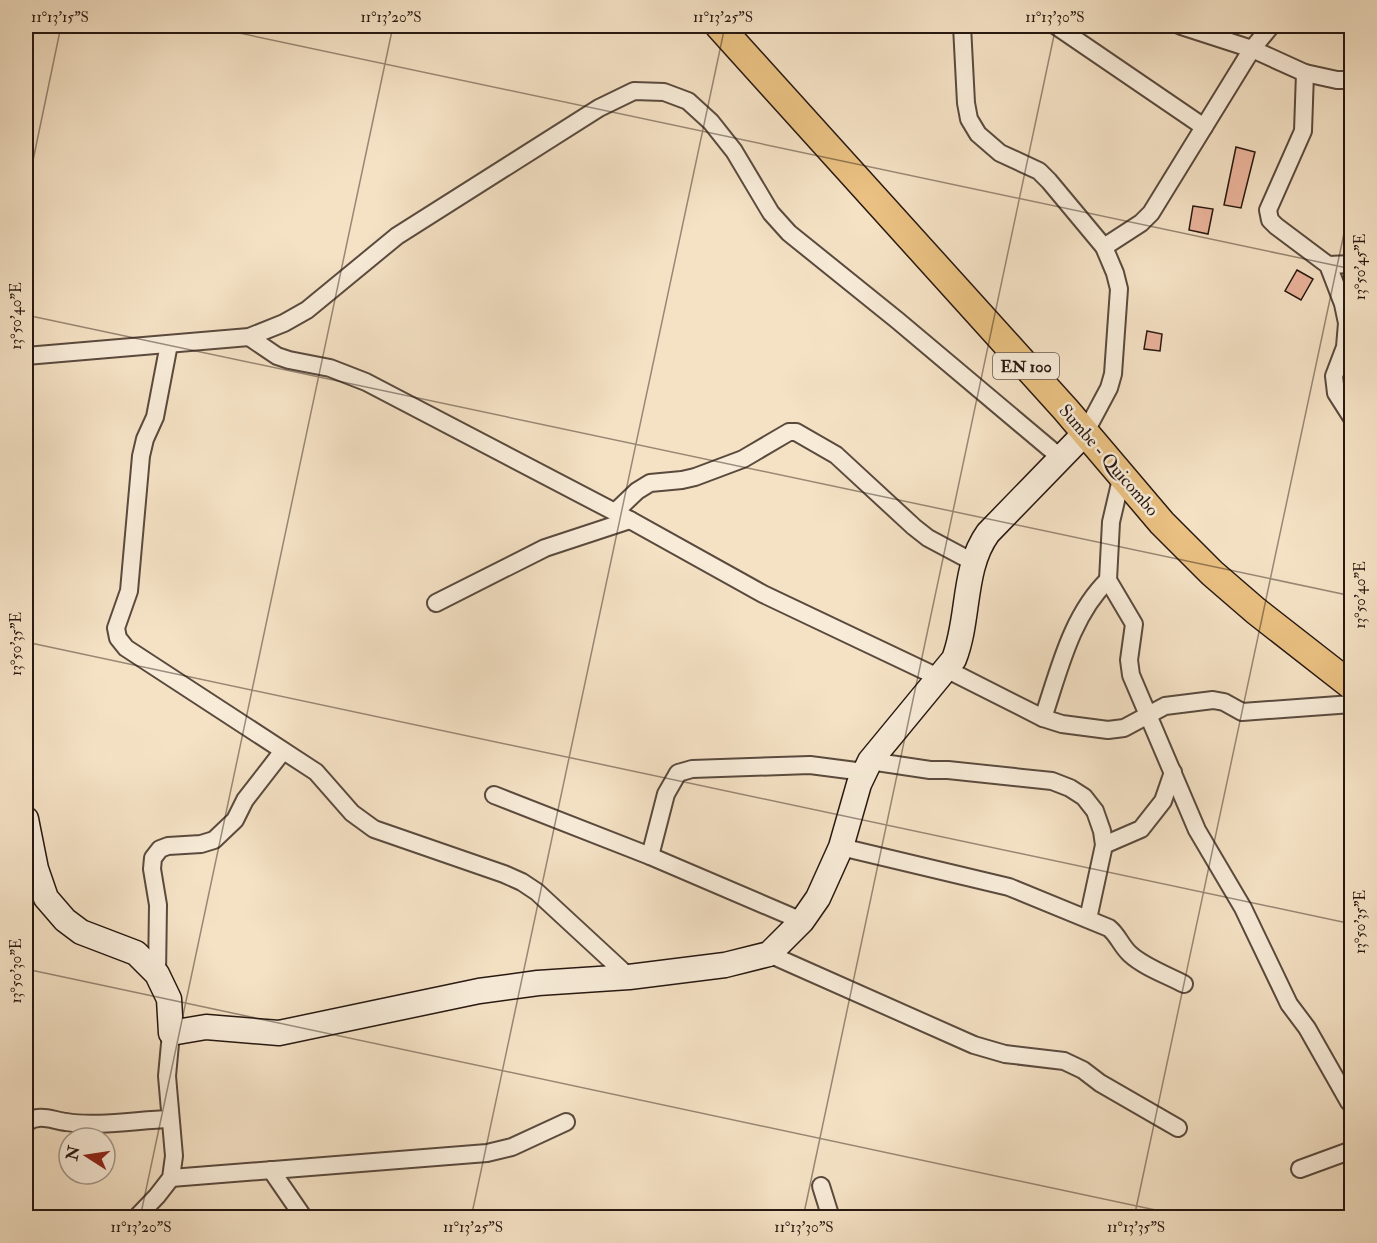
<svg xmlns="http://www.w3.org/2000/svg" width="1377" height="1243" font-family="'IM FELL Double Pica',serif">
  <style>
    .building { fill: #ebb49c; stroke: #271811; stroke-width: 1.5 }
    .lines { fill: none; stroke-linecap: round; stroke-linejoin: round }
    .street-casing { stroke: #5a4a3e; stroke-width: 20 }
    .secondary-casing { stroke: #271811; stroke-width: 27 }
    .primary-casing { stroke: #271811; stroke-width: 30 }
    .street { stroke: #f8ecd9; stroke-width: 16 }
    .secondary { stroke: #f8ecd9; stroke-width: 24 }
    .primary { stroke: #eac182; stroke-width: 27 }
    .ticks { fill: none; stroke: #271811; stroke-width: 1.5; stroke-opacity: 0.45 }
    .labels { text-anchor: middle; stroke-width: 5; stroke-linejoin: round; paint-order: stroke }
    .shield { fill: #f8ecd9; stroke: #66584d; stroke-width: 1.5 }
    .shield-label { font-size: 16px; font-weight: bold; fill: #271811 }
    .street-label { font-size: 18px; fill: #271811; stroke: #f8ecd9 }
    .neatline { fill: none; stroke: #271811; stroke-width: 2 }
    .ticks-label { font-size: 15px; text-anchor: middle; fill: #271811 }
  </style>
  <rect width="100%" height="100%" fill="#f5e2c5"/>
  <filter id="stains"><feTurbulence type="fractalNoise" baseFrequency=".00333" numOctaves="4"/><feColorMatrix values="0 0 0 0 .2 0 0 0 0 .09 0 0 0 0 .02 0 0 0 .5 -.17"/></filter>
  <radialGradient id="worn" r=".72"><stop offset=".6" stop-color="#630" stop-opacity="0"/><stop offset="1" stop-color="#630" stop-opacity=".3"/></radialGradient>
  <!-- building -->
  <g class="building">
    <polygon points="1236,147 1255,152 1241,208 1224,205"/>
    <polygon points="1193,206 1213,209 1208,234 1189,230"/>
    <polygon points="1297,270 1313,279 1301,300 1285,291"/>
    <polygon points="1147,331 1162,334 1160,351 1144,349"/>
  </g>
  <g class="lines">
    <!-- street casing -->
    <g class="street-casing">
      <g id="street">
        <polyline points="962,26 966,103 969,119 978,134 1000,153 1039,171 1049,181 1104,247 1115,273 1119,289 1113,374 1109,388 1085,433"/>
        <polyline points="1056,26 1204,127"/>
        <polyline points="1181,26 1252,49 1305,73 1337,80 1352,80"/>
        <polyline points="1305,73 1303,131 1268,210 1270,220 1276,226 1328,265 1343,304 1347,323 1345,347 1334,376 1336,393 1352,418"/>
        <polyline points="1104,247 1141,223 1151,213 1252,49 1271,26"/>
        <polyline points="1328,265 1352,264"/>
        <polyline points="249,337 277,356 289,360 330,368 366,382 630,520 763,594 940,678"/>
        <polyline points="169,344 155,417 145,439 141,456 129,591 116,628 118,638 126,648 316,772 352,813 374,829 504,874 522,882 537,892 629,977"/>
        <polyline points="26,356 249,337 284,323 307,310 397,236 599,108 634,91 664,92 688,101 711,122 734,151 771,213 789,233 897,320 1061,458"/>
        <polyline points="1122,475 1111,522 1108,580 1134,624 1129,660 1131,675 1197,830 1243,908 1289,1004 1307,1028 1349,1102"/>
        <polyline points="615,512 637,491 650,483 682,480 695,477 743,459 789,432 796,432 836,455 914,527 928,538 973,562"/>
        <polyline points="436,603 545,548 630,520"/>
        <polyline points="946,669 1043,718 1062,724 1108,730 1124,728 1165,706 1213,700 1224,702 1242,712 1352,704"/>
        <path d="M1043,718C1059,671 1071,616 1108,580"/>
        <polyline points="870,761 930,770 948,770 1052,781 1070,788 1084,797 1095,811 1102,831 1104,845 1088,919"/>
        <polyline points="494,795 650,856 802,921"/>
        <polyline points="1104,845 1141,829 1163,801 1173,772"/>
        <path d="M841,847L1009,887L1109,928C1118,935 1121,946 1130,954C1144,967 1167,975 1184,984"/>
        <polyline points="650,856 666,794 678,773 692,769 810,765 864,772"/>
        <polyline points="769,954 974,1045 1005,1054 1064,1061 1083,1070 1100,1083 1178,1128"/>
        <polyline points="157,974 158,905 152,869 153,858 160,849 168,846 201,844 214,840 235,820 245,800 283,751"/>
        <path d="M26,1123C39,1113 51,1120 66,1122C95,1127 138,1120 169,1119"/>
        <polyline points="1300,1169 1352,1150"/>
        <polyline points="271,1170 304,1218"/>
        <polyline points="171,1178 487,1153 512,1147 566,1122"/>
        <polyline points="821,1186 831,1218"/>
        <polyline points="136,1218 157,1196 171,1178 174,1156 167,1076 171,1033"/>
      </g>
    </g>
    <!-- secondary casing -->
    <g class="secondary-casing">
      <path id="secondary" d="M26,819L36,869L46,898L65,920L81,932L136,953L157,974L169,999L171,1033L206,1027L279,1033L479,991L538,983L629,977L725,965L769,954L802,921L818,898L841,847L859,784L870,761L954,659C970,618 962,569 988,533L1085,433"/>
    </g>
    <!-- primary casing -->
    <g class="primary-casing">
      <polyline id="primary" points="719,26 1066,410 1162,523 1212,573 1256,611 1352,686"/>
    </g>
    <!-- street -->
    <use href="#street" class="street"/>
    <!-- secondary -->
    <use href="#secondary" class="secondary"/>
    <!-- primary -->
    <use href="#primary" class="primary"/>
  </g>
  <!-- ticks -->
  <path class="ticks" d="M206,26L1352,269M26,194L61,26M26,315L1352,596M26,642L1352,924M26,969L1193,1218M140,1218L393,26M471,1218L725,26M803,1218L1056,26M1134,1218L1352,196"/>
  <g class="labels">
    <!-- shield labels -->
    <rect class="shield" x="993" y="353" width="66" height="26" rx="4.5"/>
    <g class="shield-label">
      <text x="1026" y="372">EN 100</text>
    </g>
    <!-- street labels -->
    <g class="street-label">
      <text transform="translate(1109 460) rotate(49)" y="6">Sumbe - Quicombo</text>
    </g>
  </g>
  <!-- margin -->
  <rect width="1377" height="1243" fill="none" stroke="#f5e2c5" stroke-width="66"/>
  <!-- north arrow -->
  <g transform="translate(87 1156) rotate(282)"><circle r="28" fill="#f8ecd9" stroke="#a49789" stroke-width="1.5"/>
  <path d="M0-4.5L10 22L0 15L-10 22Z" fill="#8f2418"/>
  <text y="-9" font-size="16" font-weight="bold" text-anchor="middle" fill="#271811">N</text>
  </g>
  <rect x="33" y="33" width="1311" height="1177" class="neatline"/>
  <g class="ticks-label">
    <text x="60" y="22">11°13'15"S</text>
    <text x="391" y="22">11°13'20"S</text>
    <text x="723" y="22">11°13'25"S</text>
    <text x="1055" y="22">11°13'30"S</text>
    <text transform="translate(1360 267) rotate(-90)" y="5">13°50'45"E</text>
    <text transform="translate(16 316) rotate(-90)" y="5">13°50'40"E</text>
    <text transform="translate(1360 595) rotate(-90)" y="5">13°50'40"E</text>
    <text transform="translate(16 644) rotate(-90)" y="5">13°50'35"E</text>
    <text transform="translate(1360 922) rotate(-90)" y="5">13°50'35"E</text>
    <text transform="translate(16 971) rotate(-90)" y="5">13°50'30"E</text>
    <text x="141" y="1232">11°13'20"S</text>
    <text x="473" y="1232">11°13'25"S</text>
    <text x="804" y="1232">11°13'30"S</text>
    <text x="1136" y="1232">11°13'35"S</text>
  </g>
  <rect width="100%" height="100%" filter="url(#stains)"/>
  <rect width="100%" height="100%" fill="url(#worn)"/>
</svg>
